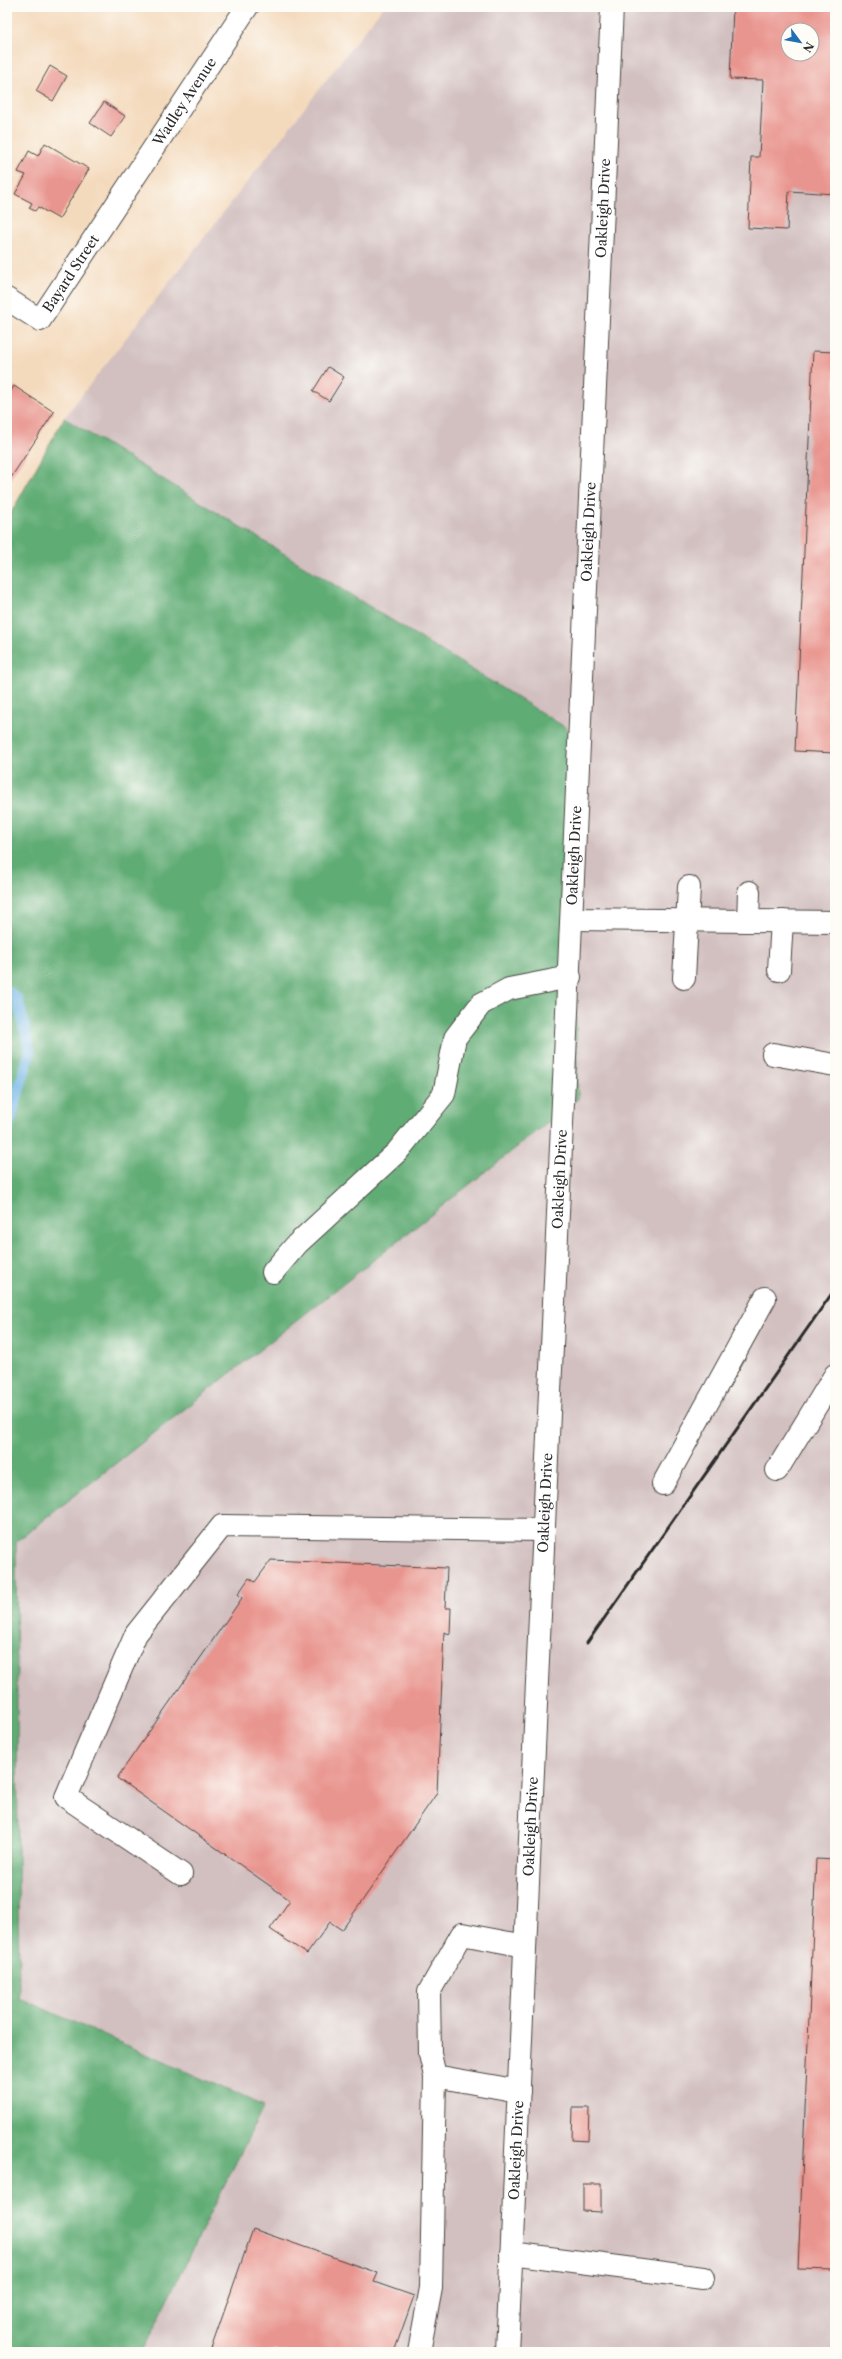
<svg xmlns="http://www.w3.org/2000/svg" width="842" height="2359" font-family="'Libre Caslon Text',serif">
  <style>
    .industrial { fill: #d2bfc0; fill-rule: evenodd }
    .forest { fill: #60ac75; stroke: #466c50 }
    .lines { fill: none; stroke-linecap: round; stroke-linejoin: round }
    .stream { stroke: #70b4e6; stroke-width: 11 }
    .building { fill: #e9958f; fill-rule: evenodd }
    .lane-casing { stroke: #494541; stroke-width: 24 }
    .street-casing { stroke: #494541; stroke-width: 24 }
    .lane { stroke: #fff; stroke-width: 22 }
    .street { stroke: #fff; stroke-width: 22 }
    .rail { stroke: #2b2b2b; stroke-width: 3 }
    .labels { text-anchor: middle; stroke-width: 3; stroke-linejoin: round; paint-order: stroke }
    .street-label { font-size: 14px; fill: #2b2b2b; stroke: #fdfcf7 }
  </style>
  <rect width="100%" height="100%" fill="#fdfcf7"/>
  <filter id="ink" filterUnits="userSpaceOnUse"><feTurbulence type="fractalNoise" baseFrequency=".025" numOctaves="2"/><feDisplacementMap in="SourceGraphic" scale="8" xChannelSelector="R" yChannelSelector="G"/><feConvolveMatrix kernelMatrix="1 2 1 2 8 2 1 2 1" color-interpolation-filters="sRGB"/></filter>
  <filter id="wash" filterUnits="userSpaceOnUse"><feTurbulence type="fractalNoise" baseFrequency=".012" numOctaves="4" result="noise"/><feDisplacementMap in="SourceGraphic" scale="16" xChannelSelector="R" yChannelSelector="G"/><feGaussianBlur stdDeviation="0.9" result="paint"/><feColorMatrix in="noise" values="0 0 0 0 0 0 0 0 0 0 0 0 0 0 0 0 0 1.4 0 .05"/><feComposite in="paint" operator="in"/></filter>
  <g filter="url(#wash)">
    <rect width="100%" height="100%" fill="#f4dabd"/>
    <!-- industrial -->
    <path class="industrial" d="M383,7H835V2352H142L264,2106L19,1998L16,1542L578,1099L568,729L64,418ZM788,30H812V54H788Z"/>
    <!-- forest -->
    <polygon class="forest" points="64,418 568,729 578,1099 16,1542 19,1998 264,2106 142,2352 7,2352 7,520"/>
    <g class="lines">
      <!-- stream -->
      <polyline class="stream" points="7,991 18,1000 30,1052 7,1131"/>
    </g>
    <g id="blocks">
      <!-- building -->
      <g class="building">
        <path d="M733,7H835V194L789,191L787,230L748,228L751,157H759L763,80L730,79ZM788,30H812V54H788Z"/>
        <polygon points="50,66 67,76 53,101 36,91"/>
        <polygon points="104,102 125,116 111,137 90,123"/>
        <polygon points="45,143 89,169 59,219 38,207 35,211 29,208 32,203 15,194 26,175 18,172 29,151 38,156"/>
        <polygon points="813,351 835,352 835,753 795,751"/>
        <polygon points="328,367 344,377 329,401 313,391"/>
        <polygon points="14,386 54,412 10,479 7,477 7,397"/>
        <polygon points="271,1560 447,1568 445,1608 451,1608 450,1634 444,1632 437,1793 342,1930 330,1922 307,1954 270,1929 290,1900 117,1778 242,1598 238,1594 249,1578 255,1582"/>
        <polygon points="816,1859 835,1860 835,2270 798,2269"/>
        <polygon points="573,2108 589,2108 588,2141 572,2140"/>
        <polygon points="583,2184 601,2184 601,2212 583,2211"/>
        <polygon points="253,2229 378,2273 374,2282 414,2296 394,2352 210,2352"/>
      </g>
    </g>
  </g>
  <g filter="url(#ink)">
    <use href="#blocks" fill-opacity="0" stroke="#494541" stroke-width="1"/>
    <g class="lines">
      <!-- lane casing -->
      <g class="lane-casing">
        <g id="lane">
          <polyline points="572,919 835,922"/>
          <polyline points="748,921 749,892"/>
          <polyline points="779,970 782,921"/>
          <polyline points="684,978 689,887"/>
          <polyline points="773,1054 835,1065"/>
          <polyline points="273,1272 297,1244 397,1152 444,1094 455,1038 481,1004 509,989 570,977"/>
          <polyline points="777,1470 835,1375"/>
          <polyline points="663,1484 765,1298"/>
          <polyline points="181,1874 66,1797 136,1634 222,1526 544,1530"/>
          <polyline points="519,2091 435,2076 430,2054 429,1992 462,1934 525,1946"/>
          <polyline points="511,2253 703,2278"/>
          <polyline points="419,2352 431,2288 435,2076"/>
        </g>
      </g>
      <!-- street casing -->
      <g class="street-casing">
        <g id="street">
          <path id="s1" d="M7,299L40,320L247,7"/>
          <path id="s2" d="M507,2352L612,7"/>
        </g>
      </g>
      <!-- lane -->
      <use href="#lane" class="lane"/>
      <!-- street -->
      <use href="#street" class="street"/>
      <!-- rail -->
      <polyline class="rail" points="587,1643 835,1289"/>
    </g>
  </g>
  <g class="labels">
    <!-- street labels -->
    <g class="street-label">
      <text dy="5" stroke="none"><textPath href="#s1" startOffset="301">Wadley Avenue</textPath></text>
      <text dy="5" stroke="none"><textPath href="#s2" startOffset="2146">Oakleigh Drive</textPath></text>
      <text dy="5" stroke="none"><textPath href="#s1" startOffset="95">Bayard Street</textPath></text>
      <text dy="5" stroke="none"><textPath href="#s2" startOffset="1822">Oakleigh Drive</textPath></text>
      <text dy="5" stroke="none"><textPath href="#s2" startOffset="1498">Oakleigh Drive</textPath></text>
      <text dy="5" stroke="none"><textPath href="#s2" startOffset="1174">Oakleigh Drive</textPath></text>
      <text dy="5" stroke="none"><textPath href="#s2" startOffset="850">Oakleigh Drive</textPath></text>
      <text dy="5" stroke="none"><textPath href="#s2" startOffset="526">Oakleigh Drive</textPath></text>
      <text dy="5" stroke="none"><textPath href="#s2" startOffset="202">Oakleigh Drive</textPath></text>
    </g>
  </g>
  <!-- margin -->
  <rect width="842" height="2359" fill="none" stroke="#fdfcf7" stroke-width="24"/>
  <!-- north arrow -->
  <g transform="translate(800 42) rotate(122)"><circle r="19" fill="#fdfcf7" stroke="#a9a8a5"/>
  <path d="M0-3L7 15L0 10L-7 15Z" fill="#1f6fb2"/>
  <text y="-6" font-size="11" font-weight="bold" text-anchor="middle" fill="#2b2b2b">N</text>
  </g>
</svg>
